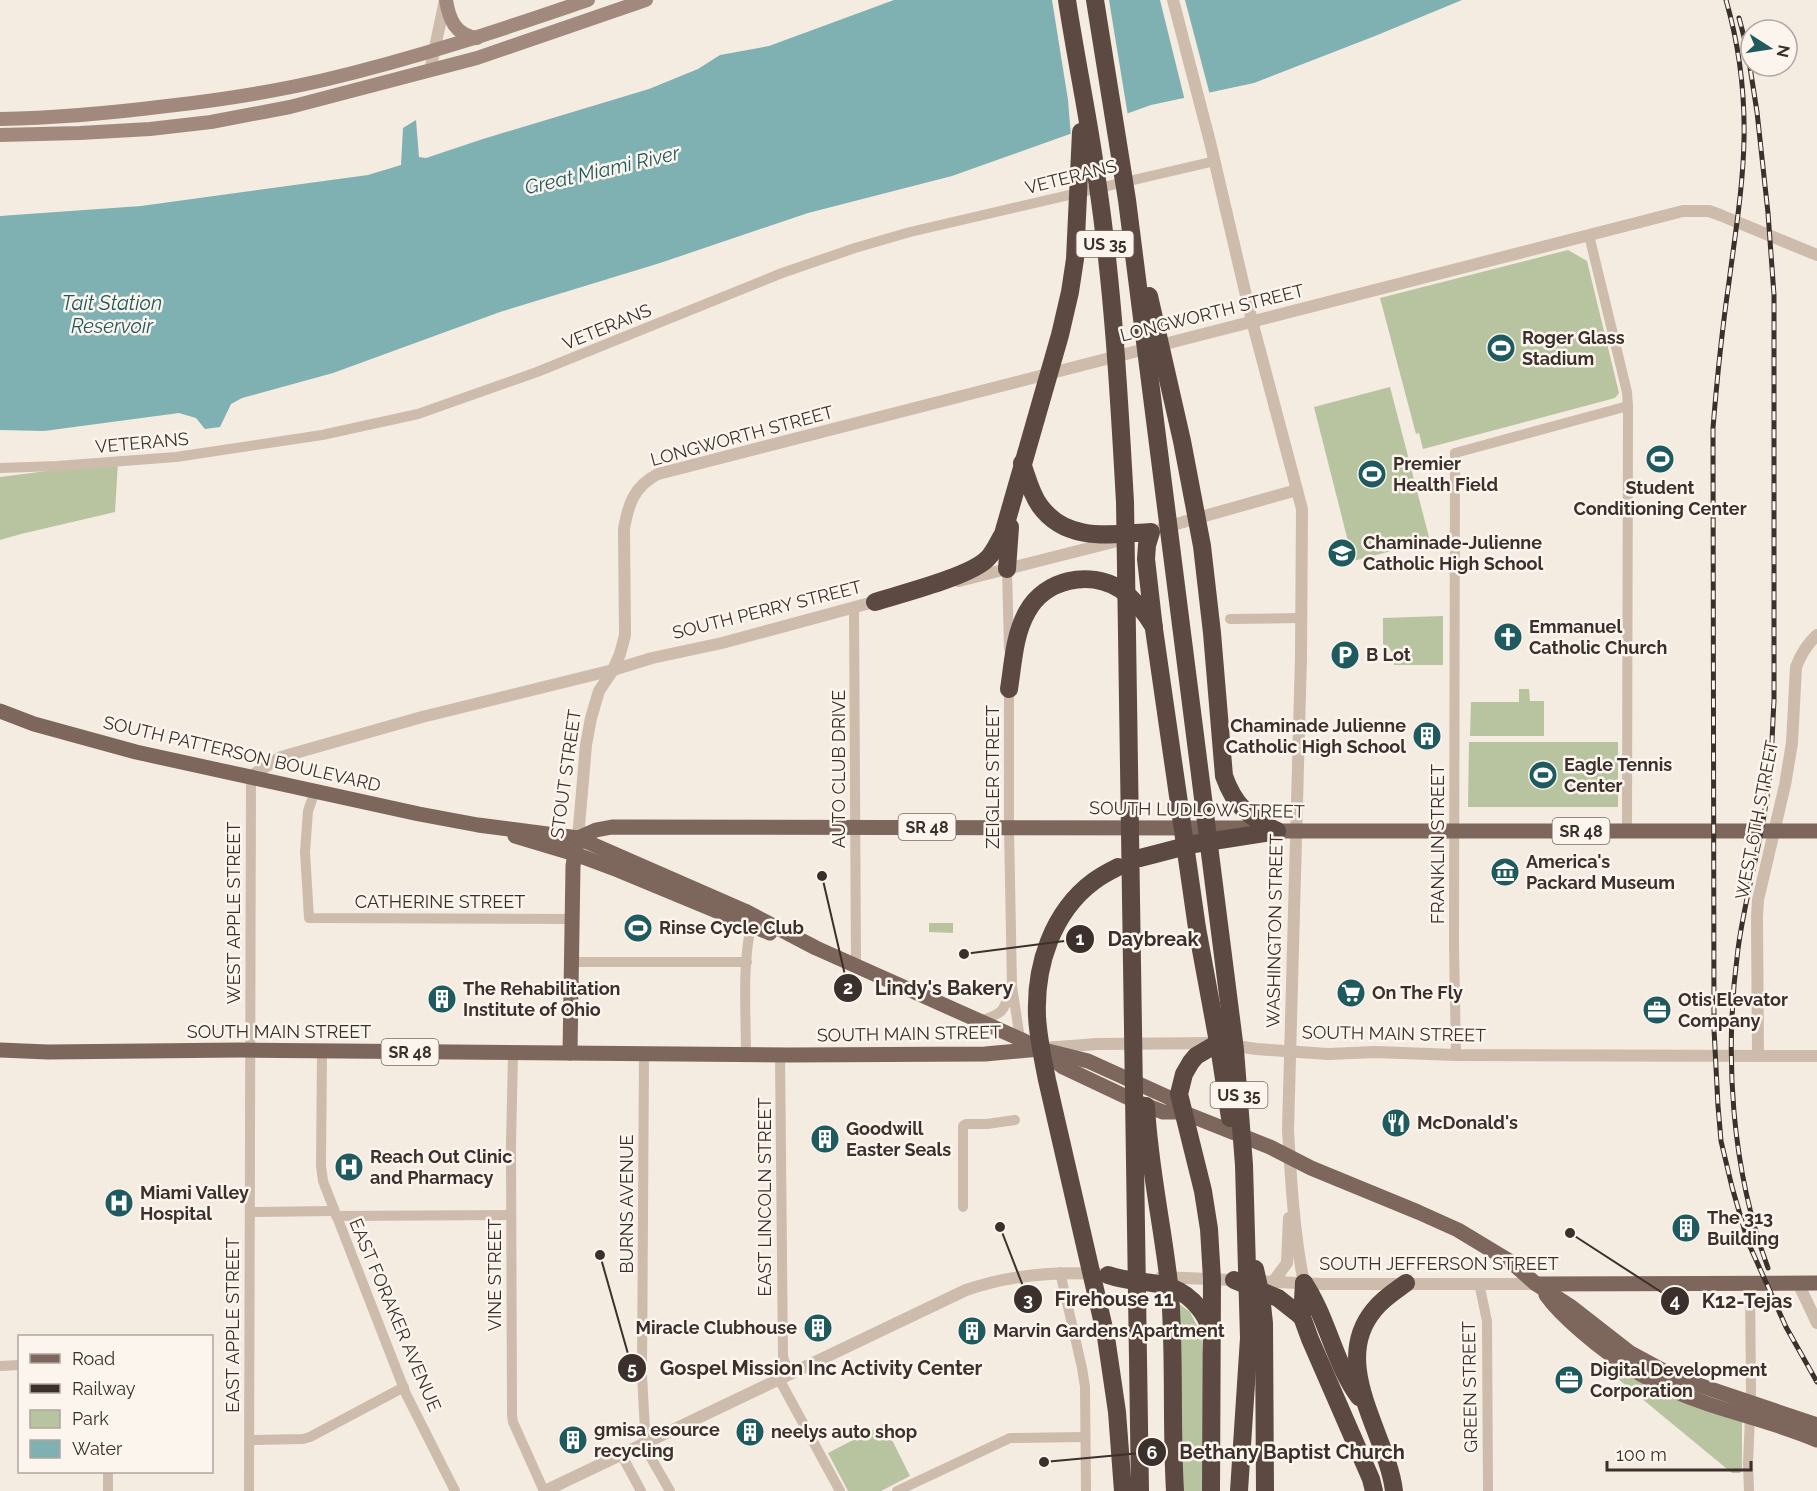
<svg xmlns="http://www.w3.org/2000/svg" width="1817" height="1491" font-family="Raleway,sans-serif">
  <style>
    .green { fill: #b8c4a0 }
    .water { fill: #7fb0b2 }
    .pier { fill: #f4ebe1 }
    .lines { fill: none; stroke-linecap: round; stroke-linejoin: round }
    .minor { stroke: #cdbbac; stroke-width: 10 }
    .tertiary { stroke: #cdbbac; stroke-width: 12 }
    .secondary { stroke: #a18a7d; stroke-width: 14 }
    .primary { stroke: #7d675c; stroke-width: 15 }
    .motorway { stroke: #5c4a42; stroke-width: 18 }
    .rail-casing { stroke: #3b302b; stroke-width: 5 }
    .rail { stroke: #fbf5ee; stroke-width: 3; stroke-dasharray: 9; stroke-linecap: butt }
    .labels { text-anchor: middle; stroke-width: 5; stroke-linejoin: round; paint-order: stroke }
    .shield { fill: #fbf5ee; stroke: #756b66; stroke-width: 1.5 }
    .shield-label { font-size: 16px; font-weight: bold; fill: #3b302b }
    .street-label { font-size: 18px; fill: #3b302b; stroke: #fbf5ee }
    .poi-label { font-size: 18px; font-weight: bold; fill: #3b302b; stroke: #fbf5ee; text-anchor: start }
    .water-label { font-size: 20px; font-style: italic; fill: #1f5a5e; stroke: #fbf5ee }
    .leader { fill: none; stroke: #3b302b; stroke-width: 2 }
    .callout-dot { fill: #3b302b; stroke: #fbf5ee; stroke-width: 2 }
    .mark-label { font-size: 18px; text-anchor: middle; font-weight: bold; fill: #fff }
    .callout-label { font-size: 20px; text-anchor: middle; font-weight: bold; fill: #3b302b; stroke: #fbf5ee; stroke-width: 5; stroke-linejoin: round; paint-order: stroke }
  </style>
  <rect width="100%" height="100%" fill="#f4ebe1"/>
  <!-- green -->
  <g class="green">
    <polygon points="1568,250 1587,261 1619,393 1615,398 1423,449 1419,433 1416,434 1380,298"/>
    <polygon points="1390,387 1430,541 1353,561 1314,407"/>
    <polygon points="118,462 115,512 21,534 0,540 0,477"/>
    <path d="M1443,616V665H1394C1394,656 1392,647 1383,644V618Z"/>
    <polygon points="1519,689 1529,689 1530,701 1544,701 1544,736 1470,736 1471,702 1519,702"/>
    <polygon points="1469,742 1618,742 1618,807 1468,807"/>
    <polygon points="929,923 953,923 953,933 929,932"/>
    <polygon points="1178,1303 1190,1312 1201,1334 1204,1361 1203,1491 1183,1491"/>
    <polygon points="1617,1368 1742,1422 1742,1470 1740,1473 1732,1473 1612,1374"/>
    <polygon points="884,1424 910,1476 881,1491 848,1491 828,1453"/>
  </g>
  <!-- water -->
  <polygon class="water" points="894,0 1462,0 1375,36 1254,83 1151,105 952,176 808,213 660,263 500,312 333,373 242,398 231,404 220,427 205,429 196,418 179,413 44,431 0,430 0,216 141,206 368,175 401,165 403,128 416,120 419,157 426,158 483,139 649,89 698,69 720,55 769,46"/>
  <!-- pier -->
  <g class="pier">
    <polygon points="1052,0 1109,0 1128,116 1071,137 1068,100"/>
    <polygon points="1160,0 1185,0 1210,95 1185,101"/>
  </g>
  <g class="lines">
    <!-- minor -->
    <g class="minor">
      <polyline points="1589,235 1627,392 1628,406 1627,830"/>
      <polyline points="0,468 57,466 176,457 322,435 418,414 537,372 782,273 855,248 910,232 1215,161"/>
      <polyline points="1007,569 1009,649"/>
      <polyline points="854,607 856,966"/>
      <polyline points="1230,619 1300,618"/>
      <polyline points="1009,683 1009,828 1012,986 1020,1039"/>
      <polyline points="315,791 308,811 305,852 309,918 571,919"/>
      <polyline points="571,962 747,962"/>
      <path d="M980,1021C1004,1013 1003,1012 1011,989"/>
      <polyline points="322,1051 321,1166 323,1181 406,1394 455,1491"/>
      <polyline points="513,1053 511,1144 512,1415 513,1422 544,1491"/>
      <polyline points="644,1054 642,1375 645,1430 643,1444 670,1491"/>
      <path d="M746,1054C746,1012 742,967 751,926"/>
      <polyline points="780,1055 783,1357 789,1374"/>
      <polyline points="1456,1055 1454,945 1455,453 1628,406"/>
      <polyline points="963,1207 963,1126 966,1124 987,1124 1015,1120"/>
      <polyline points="250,1212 334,1211"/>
      <polyline points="336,1216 511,1215"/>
      <polyline points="1060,1272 1082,1368 1085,1387 1086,1491"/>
      <polyline points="1479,1283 1487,1321 1488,1491"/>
      <polyline points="0,1366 20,1365"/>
      <polyline points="779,1379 840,1491"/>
      <polyline points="250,1440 303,1439 310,1437 404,1387"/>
      <polyline points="621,1454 641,1491"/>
      <polyline points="108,1472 108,1491"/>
      <polyline points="249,1491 251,776"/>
      <polyline points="897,1491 1010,1438 1085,1437"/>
      <polyline points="1749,1491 1748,1463 1751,1392 1750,1284"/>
    </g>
    <!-- tertiary -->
    <g class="tertiary">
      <path d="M1173,0L1210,142L1252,321L1302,509L1301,657L1288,1130C1291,1181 1294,1234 1304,1283"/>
      <polyline points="430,71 445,0"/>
      <polyline points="1162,528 1297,490"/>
      <polyline points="959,581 1125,539"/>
      <polyline points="251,776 281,757 422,717 613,670 652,658 722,643 881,600"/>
      <path d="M578,838L586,745L591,718L599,691L613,670L620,654L625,635L624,529C628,505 634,486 658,474L1683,211H1709L1720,215L1817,255"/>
      <polyline points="1044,1048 1097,1044 1218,1043 1256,1049 1328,1054 1375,1052 1456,1055 1817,1056"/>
      <path d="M1758,1056L1757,917L1758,900L1785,785L1792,743L1796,667C1801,654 1807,644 1817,635"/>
      <polyline points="1161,1277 1322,1284 1536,1284"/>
      <polyline points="1273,1282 1287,1263 1289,1218"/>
      <polyline points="1798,1283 1817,1323"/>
      <path d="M545,1491L966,1290C1010,1275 1053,1271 1099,1274"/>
    </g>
    <!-- secondary -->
    <g class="secondary">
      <path d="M446,0C449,19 455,35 477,38"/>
      <path d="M0,119C56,118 111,113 167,106C220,100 272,92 324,80C413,59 501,30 588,0"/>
      <polyline points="0,135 80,133 150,129 211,122 290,107 477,58 646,0"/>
    </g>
    <!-- primary -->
    <g class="primary">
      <polyline points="0,711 34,724 136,752 419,814 478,825 578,838 745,911 816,948 1020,1039 1040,1049 1063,1067 1135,1101 1163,1112 1182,1112 1270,1147 1311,1168 1418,1212 1458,1230 1511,1262 1536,1284 1570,1306 1629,1352 1675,1377 1817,1425"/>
      <polyline points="515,836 575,854 618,870 770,933"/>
      <polyline points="578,838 596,830 612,827 1240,828 1277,831 1817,831"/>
      <polyline points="0,1050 48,1052 240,1050 790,1055 985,1054 1040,1049 1088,1061 1172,1099 1182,1112"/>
      <polyline points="570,1053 573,866 576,847"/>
      <polyline points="1536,1284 1817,1283"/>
      <path d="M1546,1295C1556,1309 1568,1320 1581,1331C1621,1366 1658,1387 1708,1404C1744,1416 1782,1425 1817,1440"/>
    </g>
    <!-- motorway -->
    <g class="motorway">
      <path d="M1067,0C1076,60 1089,120 1097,180C1113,286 1119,395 1125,502L1140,1491"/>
      <polyline points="1095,0 1127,200 1235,1050 1244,1165 1249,1338 1239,1491"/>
      <path d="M1149,296L1182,441L1202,546L1212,633L1224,776C1235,807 1248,816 1277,831"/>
      <path d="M1022,463C1027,477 1031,494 1040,506C1067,543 1112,534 1151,532L1147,545L1146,559L1154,629L1197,928L1220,1053L1230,1118"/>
      <polyline points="1007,569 1010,527"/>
      <path d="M875,602C900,594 972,576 988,558C994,552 998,542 1003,534L1060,335L1070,292L1075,259L1081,132"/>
      <path d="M1009,689C1013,664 1014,635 1027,612C1045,579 1089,570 1120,589C1134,599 1145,612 1154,627"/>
      <polyline points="1140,858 1194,844 1277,831"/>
      <path d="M1118,867C1110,871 1102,875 1094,881C1052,912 1035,966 1037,1016C1038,1038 1043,1059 1047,1080L1106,1337L1117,1412L1123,1491"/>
      <path d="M1146,1106C1149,1169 1164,1231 1170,1293C1175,1359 1171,1425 1175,1491"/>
      <polyline points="1255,1269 1261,1296 1264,1323 1265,1491"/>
      <path d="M1108,1275C1142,1287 1173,1275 1199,1308C1204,1314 1208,1321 1210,1329"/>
      <polyline points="1234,1280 1278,1298 1302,1317"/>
      <polyline points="1304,1283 1302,1317 1310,1339 1371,1479 1374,1491"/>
      <path d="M1304,1283C1328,1319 1334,1363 1359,1397"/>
      <polyline points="1211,1491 1212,1279 1209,1229 1203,1191 1179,1094 1184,1074 1191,1062 1196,1056 1218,1043"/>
      <path d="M1394,1491C1387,1434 1329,1364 1374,1310C1382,1299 1395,1291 1406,1283"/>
    </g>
    <!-- rail casing -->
    <g class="rail-casing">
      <g id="rail">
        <path d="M1726,0C1739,45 1745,94 1744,140C1743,188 1735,235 1729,282C1722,330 1717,379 1713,428L1714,1029L1718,1106L1721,1141L1732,1187L1748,1242L1786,1327L1817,1382"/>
        <path d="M1739,18L1747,48L1757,112L1768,213L1774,295V701C1772,733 1772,765 1767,796C1760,848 1745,897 1738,949C1724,1054 1731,1168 1768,1268"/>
      </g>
    </g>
    <!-- rail -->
    <use href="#rail" class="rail"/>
  </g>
  <!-- icons -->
  <defs>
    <g id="stadium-disc" transform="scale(1.5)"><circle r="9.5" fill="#1f5a5e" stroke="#fbf5ee"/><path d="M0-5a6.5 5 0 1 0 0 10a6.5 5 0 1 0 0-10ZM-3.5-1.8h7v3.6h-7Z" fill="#fff"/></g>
    <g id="school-disc" transform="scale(1.5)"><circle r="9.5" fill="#1f5a5e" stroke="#fbf5ee"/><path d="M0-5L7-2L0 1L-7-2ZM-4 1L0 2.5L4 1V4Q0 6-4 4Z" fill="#fff"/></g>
    <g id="church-disc" transform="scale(1.5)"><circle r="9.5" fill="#1f5a5e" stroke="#fbf5ee"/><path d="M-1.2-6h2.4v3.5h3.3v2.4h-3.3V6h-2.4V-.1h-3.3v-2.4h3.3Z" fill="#fff"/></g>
    <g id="parking-disc" transform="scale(1.5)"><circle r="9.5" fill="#1f5a5e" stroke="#fbf5ee"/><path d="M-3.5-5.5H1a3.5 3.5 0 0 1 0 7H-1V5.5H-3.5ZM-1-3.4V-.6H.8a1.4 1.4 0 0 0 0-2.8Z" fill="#fff"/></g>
    <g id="building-disc" transform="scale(1.5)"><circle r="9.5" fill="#1f5a5e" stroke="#fbf5ee"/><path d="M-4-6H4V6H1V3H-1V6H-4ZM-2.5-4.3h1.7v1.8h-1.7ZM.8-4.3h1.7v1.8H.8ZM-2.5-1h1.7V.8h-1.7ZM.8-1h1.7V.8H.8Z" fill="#fff"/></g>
    <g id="museum-disc" transform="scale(1.5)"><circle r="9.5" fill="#1f5a5e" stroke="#fbf5ee"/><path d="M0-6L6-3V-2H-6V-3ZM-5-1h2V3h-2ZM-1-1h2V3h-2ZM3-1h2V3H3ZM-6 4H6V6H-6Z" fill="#fff"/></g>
    <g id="supermarket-disc" transform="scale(1.5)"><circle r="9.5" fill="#1f5a5e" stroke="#fbf5ee"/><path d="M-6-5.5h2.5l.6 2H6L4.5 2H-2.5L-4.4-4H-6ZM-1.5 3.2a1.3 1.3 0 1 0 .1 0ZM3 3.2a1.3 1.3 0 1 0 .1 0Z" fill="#fff"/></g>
    <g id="office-disc" transform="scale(1.5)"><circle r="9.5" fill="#1f5a5e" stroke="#fbf5ee"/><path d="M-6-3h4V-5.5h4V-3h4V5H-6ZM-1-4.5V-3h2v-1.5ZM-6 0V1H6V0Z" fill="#fff"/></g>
    <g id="restaurant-disc" transform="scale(1.5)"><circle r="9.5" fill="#1f5a5e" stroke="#fbf5ee"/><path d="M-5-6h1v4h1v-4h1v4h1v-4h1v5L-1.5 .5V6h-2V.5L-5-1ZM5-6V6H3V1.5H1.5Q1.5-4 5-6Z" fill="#fff"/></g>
    <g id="hospital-disc" transform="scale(1.5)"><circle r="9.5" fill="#1f5a5e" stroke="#fbf5ee"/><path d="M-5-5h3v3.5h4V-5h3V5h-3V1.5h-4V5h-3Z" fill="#fff"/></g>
  </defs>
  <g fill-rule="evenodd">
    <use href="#stadium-disc" x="1501" y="348"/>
    <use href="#stadium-disc" x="1660" y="459"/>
    <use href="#stadium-disc" x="1372" y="474"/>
    <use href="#school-disc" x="1342" y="553"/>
    <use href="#church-disc" x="1508" y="637"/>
    <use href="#parking-disc" x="1345" y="655"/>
    <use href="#building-disc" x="1427" y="736"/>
    <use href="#stadium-disc" x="1543" y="775"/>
    <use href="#museum-disc" x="1505" y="872"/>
    <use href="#stadium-disc" x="638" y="928"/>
    <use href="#supermarket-disc" x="1351" y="993"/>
    <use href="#building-disc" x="442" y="999"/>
    <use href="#office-disc" x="1657" y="1010"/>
    <use href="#restaurant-disc" x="1396" y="1123"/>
    <use href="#building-disc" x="825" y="1139"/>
    <use href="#hospital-disc" x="349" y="1167"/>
    <use href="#hospital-disc" x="119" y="1203"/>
    <use href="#building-disc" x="1686" y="1228"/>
    <use href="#building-disc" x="818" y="1328"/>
    <use href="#building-disc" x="972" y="1331"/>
    <use href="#office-disc" x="1569" y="1380"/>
    <use href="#building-disc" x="750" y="1432"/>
    <use href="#building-disc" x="573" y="1440"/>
  </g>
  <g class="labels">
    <!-- shield labels -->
    <g class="shield">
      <rect x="1076.5" y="231" width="57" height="26" rx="4.5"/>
      <rect x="898.5" y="814" width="57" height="26" rx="4.5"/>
      <rect x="1552.5" y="818" width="57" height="26" rx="4.5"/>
      <rect x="381.5" y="1039" width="57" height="26" rx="4.5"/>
      <rect x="1210.5" y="1082" width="57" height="26" rx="4.5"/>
    </g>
    <g class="shield-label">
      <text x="1105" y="250">US 35</text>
      <text x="927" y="833">SR 48</text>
      <text x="1581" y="837">SR 48</text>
      <text x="410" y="1058">SR 48</text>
      <text x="1239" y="1101">US 35</text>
    </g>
    <!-- street labels -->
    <g class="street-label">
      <text transform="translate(1071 177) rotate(-14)" y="6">VETERANS</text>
      <text transform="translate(1212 313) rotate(-14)" y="6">LONGWORTH STREET</text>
      <text transform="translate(607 327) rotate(-22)" y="6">VETERANS</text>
      <text transform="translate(742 436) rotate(-15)" y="6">LONGWORTH STREET</text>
      <text transform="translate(142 443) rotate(-5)" y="6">VETERANS</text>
      <text transform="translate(767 610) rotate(-14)" y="6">SOUTH PERRY STREET</text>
      <text transform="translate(242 754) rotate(13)" y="6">SOUTH PATTERSON BOULEVARD</text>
      <text transform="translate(839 769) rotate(-90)" y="6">AUTO CLUB DRIVE</text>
      <text transform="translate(566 774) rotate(-82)" y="6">STOUT STREET</text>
      <text transform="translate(993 777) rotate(-90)" y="6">ZEIGLER STREET</text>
      <text transform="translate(1197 810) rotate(1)" y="6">SOUTH LUDLOW STREET</text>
      <text transform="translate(1757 820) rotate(-79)" y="6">WEST 6TH STREET</text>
      <text transform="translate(1438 844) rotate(-90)" y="6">FRANKLIN STREET</text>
      <text x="440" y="908">CATHERINE STREET</text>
      <text transform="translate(234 913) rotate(-90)" y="6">WEST APPLE STREET</text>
      <text transform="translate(1275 931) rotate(-89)" y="6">WASHINGTON STREET</text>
      <text x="279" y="1038">SOUTH MAIN STREET</text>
      <text transform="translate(909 1034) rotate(-1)" y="6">SOUTH MAIN STREET</text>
      <text transform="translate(1394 1034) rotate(1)" y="6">SOUTH MAIN STREET</text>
      <text transform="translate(765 1197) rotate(-90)" y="6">EAST LINCOLN STREET</text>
      <text transform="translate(627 1204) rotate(-90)" y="6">BURNS AVENUE</text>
      <text x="1439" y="1270">SOUTH JEFFERSON STREET</text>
      <text transform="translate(495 1275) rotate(-90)" y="6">VINE STREET</text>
      <text transform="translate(395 1315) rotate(67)" y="6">EAST FORAKER AVENUE</text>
      <text transform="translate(233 1325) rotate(-90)" y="6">EAST APPLE STREET</text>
      <text transform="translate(1470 1387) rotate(-91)" y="6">GREEN STREET</text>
    </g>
    <!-- poi labels -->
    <g class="poi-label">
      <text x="1522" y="344">Roger Glass<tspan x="1522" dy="21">Stadium</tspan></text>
      <text x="1393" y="470">Premier<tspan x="1393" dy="21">Health Field</tspan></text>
      <text x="1660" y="494" text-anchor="middle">Student<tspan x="1660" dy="21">Conditioning Center</tspan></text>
      <text x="1363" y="549">Chaminade-Julienne<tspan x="1363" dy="21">Catholic High School</tspan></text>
      <text x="1529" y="633">Emmanuel<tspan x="1529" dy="21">Catholic Church</tspan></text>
      <text x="1366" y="661">B Lot</text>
      <text x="1406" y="732" text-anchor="end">Chaminade Julienne<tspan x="1406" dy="21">Catholic High School</tspan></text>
      <text x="1564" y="771">Eagle Tennis<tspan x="1564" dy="21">Center</tspan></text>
      <text x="1526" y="868">America's<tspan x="1526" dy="21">Packard Museum</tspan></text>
      <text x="659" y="934">Rinse Cycle Club</text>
      <text x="463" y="995">The Rehabilitation<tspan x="463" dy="21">Institute of Ohio</tspan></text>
      <text x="1372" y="999">On The Fly</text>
      <text x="1678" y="1006">Otis Elevator<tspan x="1678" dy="21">Company</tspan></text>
      <text x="1417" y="1129">McDonald's</text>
      <text x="846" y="1135">Goodwill<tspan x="846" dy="21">Easter Seals</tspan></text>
      <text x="370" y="1163">Reach Out Clinic<tspan x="370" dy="21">and Pharmacy</tspan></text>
      <text x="140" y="1199">Miami Valley<tspan x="140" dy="21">Hospital</tspan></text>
      <text x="1707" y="1224">The 313<tspan x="1707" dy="21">Building</tspan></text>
      <text x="797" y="1334" text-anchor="end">Miracle Clubhouse</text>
      <text x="993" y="1337">Marvin Gardens Apartment</text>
      <text x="1590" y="1376">Digital Development<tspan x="1590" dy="21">Corporation</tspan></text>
      <text x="594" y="1436">gmisa esource<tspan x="594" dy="21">recycling</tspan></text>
      <text x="771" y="1438">neelys auto shop</text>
    </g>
    <!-- water labels -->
    <g class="water-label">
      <text transform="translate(602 170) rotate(-13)" y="7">Great Miami River</text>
      <text x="112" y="310">Tait Station<tspan x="112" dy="23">Reservoir</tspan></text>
    </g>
  </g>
  <!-- callouts -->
  <path class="leader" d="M964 954L1080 939M822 876L848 988M1000 1227L1028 1299M1570 1233L1675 1301M600 1255L632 1368M1044 1462L1152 1452"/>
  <g class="callout-dot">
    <circle cx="964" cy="954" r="6"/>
    <circle cx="822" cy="876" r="6"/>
    <circle cx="1000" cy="1227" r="6"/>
    <circle cx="1570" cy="1233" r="6"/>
    <circle cx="600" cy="1255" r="6"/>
    <circle cx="1044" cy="1462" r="6"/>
    <circle cx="1080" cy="939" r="15"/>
    <circle cx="848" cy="988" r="15"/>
    <circle cx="1028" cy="1299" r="15"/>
    <circle cx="1675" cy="1301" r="15"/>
    <circle cx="632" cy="1368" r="15"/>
    <circle cx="1152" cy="1452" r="15"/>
  </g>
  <g class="mark-label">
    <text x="1080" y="945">1</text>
    <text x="848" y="994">2</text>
    <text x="1028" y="1306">3</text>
    <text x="1675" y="1307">4</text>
    <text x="632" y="1375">5</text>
    <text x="1152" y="1459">6</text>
  </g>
  <g class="callout-label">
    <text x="1153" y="946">Daybreak</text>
    <text x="944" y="995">Lindy's Bakery</text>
    <text x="1114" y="1306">Firehouse 11</text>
    <text x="1747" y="1308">K12-Tejas</text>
    <text x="821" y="1375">Gospel Mission Inc Activity Center</text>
    <text x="1292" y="1459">Bethany Baptist Church</text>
  </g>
  <!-- legend -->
  <rect x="18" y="1335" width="195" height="138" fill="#fbf5ee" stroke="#aea6a0" stroke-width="1.5"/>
  <rect x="30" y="1354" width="30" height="9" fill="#7d675c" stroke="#aea6a0" stroke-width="1.5"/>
  <text x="72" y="1365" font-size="18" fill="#3b302b">Road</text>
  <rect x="30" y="1384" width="30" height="9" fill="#3b302b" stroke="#aea6a0" stroke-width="1.5"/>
  <text x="72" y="1395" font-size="18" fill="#3b302b">Railway</text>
  <rect x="30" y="1410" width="30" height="18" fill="#b8c4a0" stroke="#aea6a0" stroke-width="1.5"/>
  <text x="72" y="1425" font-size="18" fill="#3b302b">Park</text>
  <rect x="30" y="1440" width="30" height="18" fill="#7fb0b2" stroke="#aea6a0" stroke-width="1.5"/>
  <text x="72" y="1455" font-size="18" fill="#3b302b">Water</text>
  <!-- north arrow -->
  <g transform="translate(1769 48) rotate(102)"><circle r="28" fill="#fbf5ee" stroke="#aea6a0" stroke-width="1.5"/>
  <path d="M0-4.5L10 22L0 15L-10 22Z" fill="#1f5a5e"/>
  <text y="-9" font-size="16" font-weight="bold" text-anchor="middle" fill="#3b302b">N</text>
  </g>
  <!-- scale -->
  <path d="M1607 1461v9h144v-9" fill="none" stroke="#3b302b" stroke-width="3"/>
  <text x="1616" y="1461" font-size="18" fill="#3b302b" stroke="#fbf5ee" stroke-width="4.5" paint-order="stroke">100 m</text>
</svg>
